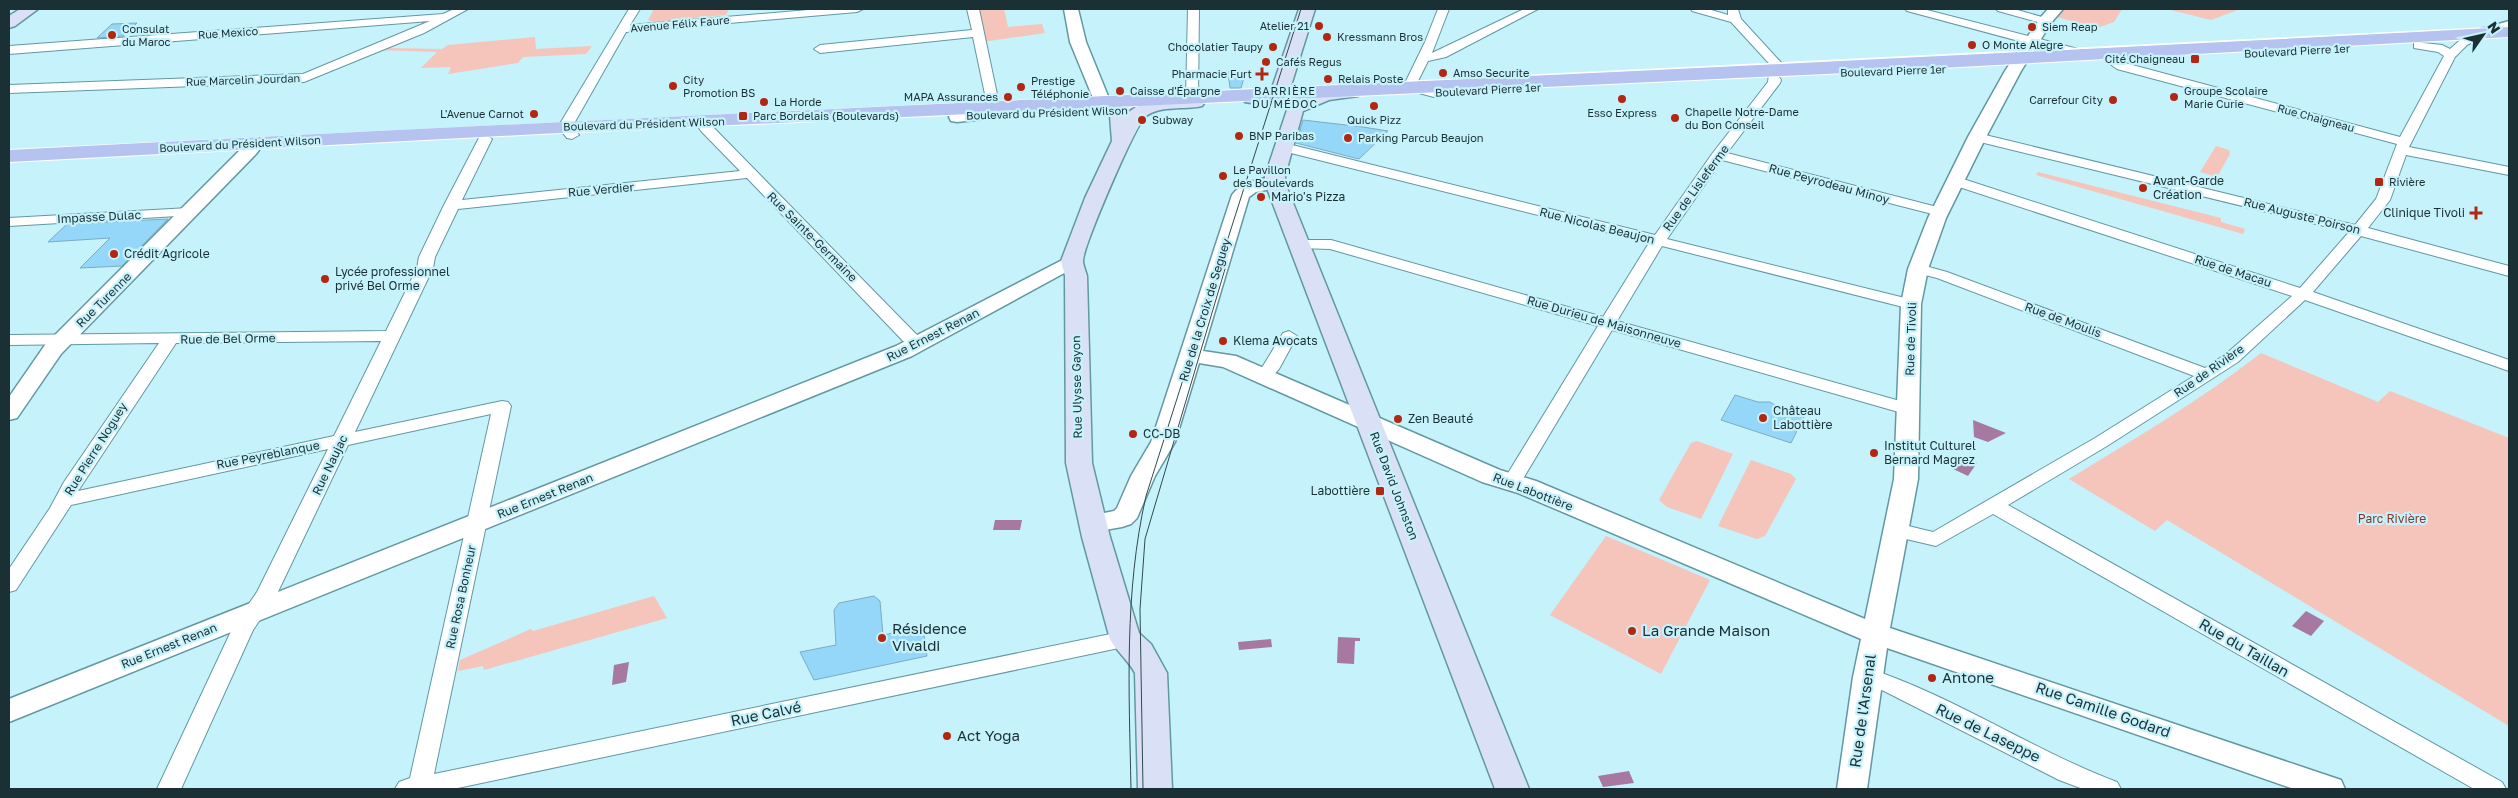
<svg xmlns="http://www.w3.org/2000/svg" width="2518" height="798" font-family="'Golos Text',sans-serif">
  <style>
    .green { fill: #f5c4ba }
    .water { fill: #a778a1 }
    .building { fill: #95d7f8; stroke: #7eabc2 }
    .lines { fill: none; stroke-linecap: round; stroke-linejoin: round }
    .minor-casing { stroke: #6298a2; stroke-width: 2 }
    .tertiary-casing { stroke: #6298a2; stroke-width: 3 }
    .secondary-casing { stroke: #6298a2; stroke-width: 3 }
    .primary-casing { stroke: #fff; stroke-width: 2 }
    .minor { fill: #fff; fill-rule: evenodd }
    .tertiary { fill: #fff; fill-rule: evenodd }
    .secondary { fill: #dae1f7; fill-rule: evenodd }
    .primary { fill: #b6c2ef; fill-rule: evenodd }
    .tram { stroke: #314a4f; stroke-width: 1 }
    .poi-dot { fill: #b32611; stroke: #c6f2fb; stroke-width: 2 }
    .labels { text-anchor: middle; stroke-width: 4.5; stroke-linejoin: round; paint-order: stroke }
    .far-street-label { font-size: 11px; fill: #1a3035; stroke: #c6f2fb }
    .far-poi-label { font-size: 11px; fill: #1a3035; stroke: #c6f2fb; text-anchor: start }
    .far-neighbourhood-label { font-size: 11px; letter-spacing: 1px; fill: #1a3035; stroke: #c6f2fb }
    .poi-label { font-size: 12px; fill: #1a3035; stroke: #c6f2fb; text-anchor: start }
    .street-label { font-size: 12px; fill: #1a3035; stroke: #c6f2fb }
    .park-label { font-size: 12px; fill: #86372a; stroke: #c6f2fb }
    .near-poi-label { font-size: 15px; fill: #1a3035; stroke: #c6f2fb; text-anchor: start }
    .near-street-label { font-size: 15px; fill: #1a3035; stroke: #c6f2fb }
  </style>
  <rect width="100%" height="100%" fill="#c6f2fb"/>
  <!-- green -->
  <g class="green">
    <polygon points="654,9 729,9 726,15 653,22 648,20"/>
    <polygon points="975,9 1004,9 1008,27 1042,24 1045,33 982,42"/>
    <polygon points="2064,9 2122,9 2114,22 2097,28 2057,17"/>
    <polygon points="2167,9 2240,9 2211,20"/>
    <polygon points="535,37 536,49 592,46 586,54 523,57 518,63 448,74 451,67 421,68 437,52 378,50 385,48 442,49 448,45"/>
    <polygon points="2216,146 2229,150 2230,154 2217,177 2200,172"/>
    <polygon points="2038,172 2221,218 2221,222 2245,229 2243,234 2036,175"/>
    <path d="M2261,353L2378,402L2390,391L2509,438V726L2167,520L2155,531L2069,479C2134,439 2201,400 2261,353Z"/>
    <polygon points="1697,441 1733,454 1701,519 1667,507 1659,500 1691,443"/>
    <polygon points="1751,460 1791,474 1796,479 1765,536 1757,539 1718,526"/>
    <polygon points="1606,536 1710,580 1661,674 1550,615"/>
    <polygon points="654,596 667,618 484,670 483,666 458,671 460,660 531,629 533,631"/>
  </g>
  <!-- water -->
  <g class="water">
    <polygon points="1973,420 2006,433 1988,442 1974,437"/>
    <polygon points="1960,455 1977,463 1968,476 1951,468"/>
    <polygon points="995,520 1022,520 1020,530 993,530"/>
    <polygon points="2306,611 2324,621 2311,636 2292,626"/>
    <polygon points="1338,637 1360,638 1360,641 1355,641 1354,664 1337,663"/>
    <polygon points="1271,639 1272,647 1239,650 1238,642"/>
    <polygon points="629,662 626,682 612,685 614,665"/>
    <polygon points="1629,771 1634,783 1603,787 1598,776"/>
  </g>
  <!-- building -->
  <g class="building">
    <polygon points="137,23 123,36 97,38 112,24"/>
    <polygon points="1246,71 1241,88 1230,88 1228,72"/>
    <polygon points="1303,120 1363,127 1388,131 1359,159 1296,143"/>
    <polygon points="168,219 122,266 80,268 110,238 48,242 67,224"/>
    <polygon points="1735,395 1758,402 1770,402 1781,409 1804,417 1791,443 1721,420"/>
    <polygon points="874,596 880,601 883,635 923,627 927,656 814,680 800,652 836,645 834,610 839,603"/>
  </g>
  <g class="lines">
    <!-- minor casing -->
    <g class="minor-casing">
      <g id="minor">
        <polygon points="454,9 468,9 424,33 304,82 9,93 9,85 303,74 430,21 9,54 9,46 443,14"/>
        <polygon points="629,9 640,9 630,25 820,9 863,9 857,12 626,32 572,127 579,135 572,139 567,138 558,127"/>
        <polygon points="967,9 979,9 998,99 994,111 989,112 983,108 986,99 973,37 820,53 814,49 820,45 972,30"/>
        <polygon points="1188,9 1199,9 1198,97 1192,101 1186,97"/>
        <polygon points="1438,9 1449,9 1432,53 1524,9 1538,9 1446,57 1428,61 1418,81 1423,86 1438,90 1440,93 1434,97 1415,92 1406,81 1425,42"/>
        <polygon points="1691,9 1708,9 1728,15 1728,9 1738,9 1741,19 1787,69 1785,72 1777,72 1731,22 1692,11"/>
        <polygon points="1905,9 1923,9 2086,51 2088,54 2082,58 1907,11"/>
        <polygon points="1996,9 2014,9 2049,19 2051,21 2045,24 1998,11"/>
        <polygon points="2483,30 2489,33 2487,35 2467,45 2455,57 2409,147 2509,167 2509,175 2406,155 2390,200 2368,228 2509,266 2509,276 2361,236 2313,292 2509,360 2509,371 2305,300 2238,362 2107,446 2008,505 2502,782 2506,789 2474,789 1993,514 1936,546 1889,535 1886,530 1889,525 1896,523 1933,532 2095,438 2194,376 1937,278 1913,272 1910,269 1913,266 1918,264 1947,272 2205,368 2226,354 2292,296 1950,184 1948,181 1950,178 1960,178 2300,288 2349,232 1972,140 1970,137 1972,134 1977,133 2355,225 2376,199 2397,144 2117,69 2106,61 2112,57 2125,63 2400,137 2444,56 2438,52 2414,48 2414,42 2442,45 2450,49 2459,41"/>
        <polygon points="1773,73 1777,74 1781,80 1780,83 1727,153 1945,209 1947,212 1940,216 1722,160 1667,239 1917,301 1919,304 1911,309 1662,246 1617,321 1914,405 1917,409 1914,413 1902,413 1612,330 1518,487 1511,489 1504,487 1502,483 1598,326 1330,249 1299,248 1292,244 1299,240 1331,240 1603,317 1649,243 1279,150 1277,147 1284,143 1655,235 1712,154 1768,82 1769,74"/>
        <path d="M706,124L711,125L915,333L928,344L926,348L920,349L903,341L747,178L458,209L435,257L433,268L355,432L502,401L508,402L511,406L434,774L1125,631L1133,633L1136,639L1133,645L453,789H395L399,782L410,778L491,414L348,445L276,596L253,630L181,789H157L233,627L257,592L328,449L71,505L16,590L9,592V569L50,508L64,482L159,343L9,345V335L386,331L417,268L419,257L444,205L480,136L485,135L492,139L462,200L740,171L701,131L699,128L701,125ZM381,341L334,436L78,491L176,343Z"/>
        <polygon points="189,208 196,212 194,215 9,226 9,218"/>
        <polygon points="1289,331 1297,336 1279,369 1269,380 1257,380 1254,376 1263,366 1283,333"/>
        <path d="M1867,668C1954,696 2032,750 2117,782L2121,789H2083L2059,780L1884,691L1859,683L1856,677L1859,671Z"/>
      </g>
    </g>
    <!-- tertiary casing -->
    <g class="tertiary-casing">
      <g id="tertiary">
        <polygon points="1064,9 1078,9 1086,42 1110,101 1108,104 1077,112 1069,107 1071,104 1093,98 1070,42"/>
        <path d="M2048,9H2063L2051,23L2021,71L1986,137L1946,218L1928,269L1921,304L1918,479L1890,628L2341,780L2345,789H2294L1887,648L1867,789H1837L1853,677L1861,639L1518,493L1482,482L1223,367L1199,363L1175,442L1155,476L1137,518L1131,524L1122,527L1093,532L1084,529L1080,523L1084,517L1114,511L1117,508L1131,476L1151,442L1232,195C1241,182 1266,175 1281,179L1284,183L1281,187L1256,192L1249,197L1203,351L1236,356L1500,470L1536,481L1865,619L1894,479L1901,304L1908,269L1928,218L1968,137L2005,71L2040,18Z"/>
        <polygon points="2509,21 2509,30 2483,37 2476,33 2478,30"/>
        <polygon points="1022,105 1030,110 1028,114 957,122 951,121 949,117 951,113 957,112"/>
        <polygon points="250,145 256,146 259,150 256,154 61,354 17,418 9,420 9,397 45,345 244,146"/>
        <polygon points="1072,255 1079,257 1082,261 1079,265 912,356 9,722 9,699 896,346"/>
      </g>
    </g>
    <!-- secondary casing -->
    <g class="secondary-casing">
      <g id="secondary">
        <polygon points="20,9 38,9 15,26 9,28 9,16"/>
        <path d="M1299,9H1315L1289,92L1286,96C1274,99 1257,105 1245,102L1242,98L1245,94L1272,88Z"/>
        <polygon points="1352,87 1358,88 1361,92 1358,96 1329,100 1303,111 1285,176 1285,183 1529,789 1495,789 1265,183 1265,176 1289,104 1319,91"/>
        <path d="M1102,96L1108,97L1128,113C1143,98 1182,93 1202,98L1205,102L1202,106C1185,110 1162,105 1146,116C1136,123 1083,247 1083,261C1083,265 1086,272 1087,276L1092,463L1110,537L1139,633L1151,644L1167,673L1172,789H1138L1135,673C1128,660 1117,652 1110,639L1082,537L1066,463L1065,276L1061,261L1085,198L1112,141L1110,116L1093,101L1096,97Z"/>
      </g>
    </g>
    <!-- primary casing -->
    <g class="primary-casing">
      <path id="primary" d="M2509,27V37L1868,72L540,134L9,162V150C842,106 1676,72 2509,27Z"/>
    </g>
    <!-- minor -->
    <use href="#minor" class="minor"/>
    <!-- tertiary -->
    <use href="#tertiary" class="tertiary"/>
    <!-- secondary -->
    <use href="#secondary" class="secondary"/>
    <!-- primary -->
    <use href="#primary" class="primary"/>
    <!-- tram -->
    <g class="tram">
      <path d="M1131,789C1129,690 1124,593 1146,496L1301,9"/>
      <polyline points="1143,789 1140,609 1145,539 1225,269"/>
    </g>
  </g>
  <!-- markers -->
  <g class="poi-dot">
    <circle cx="1319" cy="26" r="5"/>
    <circle cx="2032" cy="27" r="5"/>
    <circle cx="112" cy="35" r="5"/>
    <circle cx="1327" cy="37" r="5"/>
    <circle cx="1972" cy="45" r="5"/>
    <circle cx="1273" cy="47" r="5"/>
    <rect x="2190" y="54" width="10" height="10" rx="2.5"/>
    <circle cx="1266" cy="62" r="5"/>
    <circle cx="1443" cy="73" r="5"/>
    <path d="M1259.5 66.5h5v5h5v5h-5v5h-5v-5h-5v-5h5z"/>
    <circle cx="1328" cy="79" r="5"/>
    <circle cx="673" cy="86" r="5"/>
    <circle cx="1021" cy="87" r="5"/>
    <circle cx="1120" cy="91" r="5"/>
    <circle cx="1008" cy="97" r="5"/>
    <circle cx="2174" cy="97" r="5"/>
    <circle cx="1622" cy="99" r="5"/>
    <circle cx="2113" cy="100" r="5"/>
    <circle cx="764" cy="102" r="5"/>
    <circle cx="1374" cy="106" r="5"/>
    <circle cx="534" cy="114" r="5"/>
    <rect x="738" y="111" width="10" height="10" rx="2.5"/>
    <circle cx="1675" cy="118" r="5"/>
    <circle cx="1142" cy="120" r="5"/>
    <circle cx="1239" cy="136" r="5"/>
    <circle cx="1348" cy="138" r="5"/>
    <circle cx="1223" cy="176" r="5"/>
    <rect x="2374" y="177" width="10" height="10" rx="2.5"/>
    <circle cx="2143" cy="188" r="5"/>
    <circle cx="1261" cy="197" r="5"/>
    <path d="M2473.5 205.5h5v5h5v5h-5v5h-5v-5h-5v-5h5z"/>
    <circle cx="114" cy="254" r="5"/>
    <circle cx="325" cy="279" r="5"/>
    <circle cx="1223" cy="341" r="5"/>
    <circle cx="1763" cy="418" r="5"/>
    <circle cx="1398" cy="419" r="5"/>
    <circle cx="1133" cy="434" r="5"/>
    <circle cx="1874" cy="453" r="5"/>
    <rect x="1375" y="486" width="10" height="10" rx="2.5"/>
    <circle cx="1632" cy="631" r="5"/>
    <circle cx="882" cy="638" r="5"/>
    <circle cx="1932" cy="678" r="5"/>
    <circle cx="947" cy="736" r="5"/>
  </g>
  <g class="labels">
    <!-- far-street labels -->
    <g class="far-street-label">
      <text transform="translate(680 24) rotate(-5)" y="4">Avenue Félix Faure</text>
      <text transform="translate(228 33) rotate(-4)" y="4">Rue Mexico</text>
      <text transform="translate(2297 51) rotate(-3)" y="4">Boulevard Pierre 1er</text>
      <text transform="translate(1893 71) rotate(-2)" y="4">Boulevard Pierre 1er</text>
      <text transform="translate(243 80) rotate(-2)" y="4">Rue Marcelin Jourdan</text>
      <text transform="translate(1488 90) rotate(-3)" y="4">Boulevard Pierre 1er</text>
      <text transform="translate(1047 113) rotate(-2)" y="4">Boulevard du Président Wilson</text>
      <text transform="translate(2316 118) rotate(15)" y="4">Rue Chaigneau</text>
      <text transform="translate(644 124) rotate(-2)" y="4">Boulevard du Président Wilson</text>
      <text transform="translate(240 144) rotate(-3)" y="4">Boulevard du Président Wilson</text>
    </g>
    <!-- far-poi labels -->
    <g class="far-poi-label">
      <text x="1309" y="30" text-anchor="end">Atelier 21</text>
      <text x="2042" y="31">Siem Reap</text>
      <text x="122" y="33">Consulat<tspan x="122" dy="13">du Maroc</tspan></text>
      <text x="1337" y="41">Kressmann Bros</text>
      <text x="1982" y="49">O Monte Alegre</text>
      <text x="1263" y="51" text-anchor="end">Chocolatier Taupy</text>
      <text x="2185" y="63" text-anchor="end">Cité Chaigneau</text>
      <text x="1276" y="66">Cafés Regus</text>
      <text x="1453" y="77">Amso Securite</text>
      <text x="1252" y="78" text-anchor="end">Pharmacie Furt</text>
      <text x="1338" y="83">Relais Poste</text>
      <text x="683" y="84">City<tspan x="683" dy="13">Promotion BS</tspan></text>
      <text x="1031" y="85">Prestige<tspan x="1031" dy="13">Téléphonie</tspan></text>
      <text x="1130" y="95">Caisse d'Épargne</text>
      <text x="2184" y="95">Groupe Scolaire<tspan x="2184" dy="13">Marie Curie</tspan></text>
      <text x="998" y="101" text-anchor="end">MAPA Assurances</text>
      <text x="2103" y="104" text-anchor="end">Carrefour City</text>
      <text x="774" y="106">La Horde</text>
      <text x="1685" y="116">Chapelle Notre-Dame<tspan x="1685" dy="13">du Bon Conseil</tspan></text>
      <text x="1622" y="117" text-anchor="middle">Esso Express</text>
      <text x="524" y="118" text-anchor="end">L'Avenue Carnot</text>
      <text x="753" y="120">Parc Bordelais (Boulevards)</text>
      <text x="1152" y="124">Subway</text>
      <text x="1374" y="124" text-anchor="middle">Quick Pizz</text>
      <text x="1249" y="140">BNP Paribas</text>
      <text x="1358" y="142">Parking Parcub Beaujon</text>
      <text x="1233" y="174">Le Pavillon<tspan x="1233" dy="13">des Boulevards</tspan></text>
      <text x="2389" y="186">Rivière</text>
    </g>
    <!-- far-neighbourhood labels -->
    <g class="far-neighbourhood-label">
      <text x="1285" y="95">BARRIÈRE<tspan x="1285" dy="13">DU MÉDOC</tspan></text>
    </g>
    <!-- poi labels -->
    <g class="poi-label">
      <text x="2153" y="185">Avant-Garde<tspan x="2153" dy="14">Création</tspan></text>
      <text x="1271" y="201">Mario's Pizza</text>
      <text x="2465" y="217" text-anchor="end">Clinique Tivoli</text>
      <text x="124" y="258">Crédit Agricole</text>
      <text x="335" y="276">Lycée professionnel<tspan x="335" dy="14">privé Bel Orme</tspan></text>
      <text x="1233" y="345">Klema Avocats</text>
      <text x="1773" y="415">Château<tspan x="1773" dy="14">Labottière</tspan></text>
      <text x="1408" y="423">Zen Beauté</text>
      <text x="1143" y="438">CC-DB</text>
      <text x="1884" y="450">Institut Culturel<tspan x="1884" dy="14">Bernard Magrez</tspan></text>
      <text x="1370" y="495" text-anchor="end">Labottière</text>
    </g>
    <!-- street labels -->
    <g class="street-label">
      <text transform="translate(1829 184) rotate(15)" y="4">Rue Peyrodeau Minoy</text>
      <text transform="translate(1696 188) rotate(-54)" y="4">Rue de Lisleferme</text>
      <text transform="translate(601 190) rotate(-5)" y="4">Rue Verdier</text>
      <text transform="translate(2302 216) rotate(14)" y="4">Rue Auguste Poirson</text>
      <text transform="translate(99 217) rotate(-3)" y="4">Impasse Dulac</text>
      <text transform="translate(1597 226) rotate(14)" y="4">Rue Nicolas Beaujon</text>
      <text transform="translate(812 237) rotate(45)" y="4">Rue Sainte-Germaine</text>
      <text transform="translate(2233 271) rotate(18)" y="4">Rue de Macau</text>
      <text transform="translate(104 300) rotate(-45)" y="4">Rue Turenne</text>
      <text transform="translate(1205 310) rotate(-73)" y="4">Rue de la Croix de Seguey</text>
      <text transform="translate(2063 320) rotate(20)" y="4">Rue de Moulis</text>
      <text transform="translate(1604 322) rotate(16)" y="4">Rue Durieu de Maisonneuve</text>
      <text transform="translate(933 335) rotate(-27)" y="4">Rue Ernest Renan</text>
      <text transform="translate(228 339) rotate(-1)" y="4">Rue de Bel Orme</text>
      <text transform="translate(1911 339) rotate(-88)" y="4">Rue de Tivoli</text>
      <text transform="translate(2209 371) rotate(-35)" y="4">Rue de Rivière</text>
      <text transform="translate(1077 387) rotate(-91)" y="4">Rue Ulysse Gayon</text>
      <text transform="translate(96 449) rotate(-58)" y="4">Rue Pierre Noguey</text>
      <text transform="translate(268 455) rotate(-11)" y="4">Rue Peyreblanque</text>
      <text transform="translate(330 465) rotate(-64)" y="4">Rue Naujac</text>
      <text transform="translate(1394 486) rotate(69)" y="4">Rue David Johnston</text>
      <text transform="translate(1533 492) rotate(21)" y="4">Rue Labottière</text>
      <text transform="translate(545 496) rotate(-22)" y="4">Rue Ernest Renan</text>
      <text transform="translate(461 597) rotate(-78)" y="4">Rue Rosa Bonheur</text>
      <text transform="translate(169 646) rotate(-22)" y="4">Rue Ernest Renan</text>
    </g>
    <!-- park labels -->
    <g class="park-label">
      <text x="2392" y="523">Parc Rivière</text>
    </g>
    <!-- near-poi labels -->
    <g class="near-poi-label">
      <text x="892" y="634">Résidence<tspan x="892" dy="17">Vivaldi</tspan></text>
      <text x="1642" y="636">La Grande Maison</text>
      <text x="1942" y="683">Antone</text>
      <text x="957" y="741">Act Yoga</text>
    </g>
    <!-- near-street labels -->
    <g class="near-street-label">
      <text transform="translate(2244 648) rotate(30)" y="5">Rue du Taillan</text>
      <text transform="translate(2103 710) rotate(19)" y="5">Rue Camille Godard</text>
      <text transform="translate(1863 711) rotate(-82)" y="5">Rue de l'Arsenal</text>
      <text transform="translate(766 714) rotate(-12)" y="5">Rue Calvé</text>
      <text transform="translate(1988 733) rotate(26)" y="5">Rue de Laseppe</text>
    </g>
  </g>
  <!-- border -->
  <rect width="2518" height="798" fill="none" stroke="#1a3035" stroke-width="20"/>
  <!-- north arrow -->
  <g transform="translate(2483 35) rotate(56)" stroke="#c6f2fb" stroke-width="4" paint-order="stroke">
  <path d="M0-4L9 19L0 12L-9 19Z" fill="#1a3035"/>
  <text y="-8" font-size="14" font-weight="bold" text-anchor="middle" fill="#1a3035">N</text>
  </g>
</svg>
